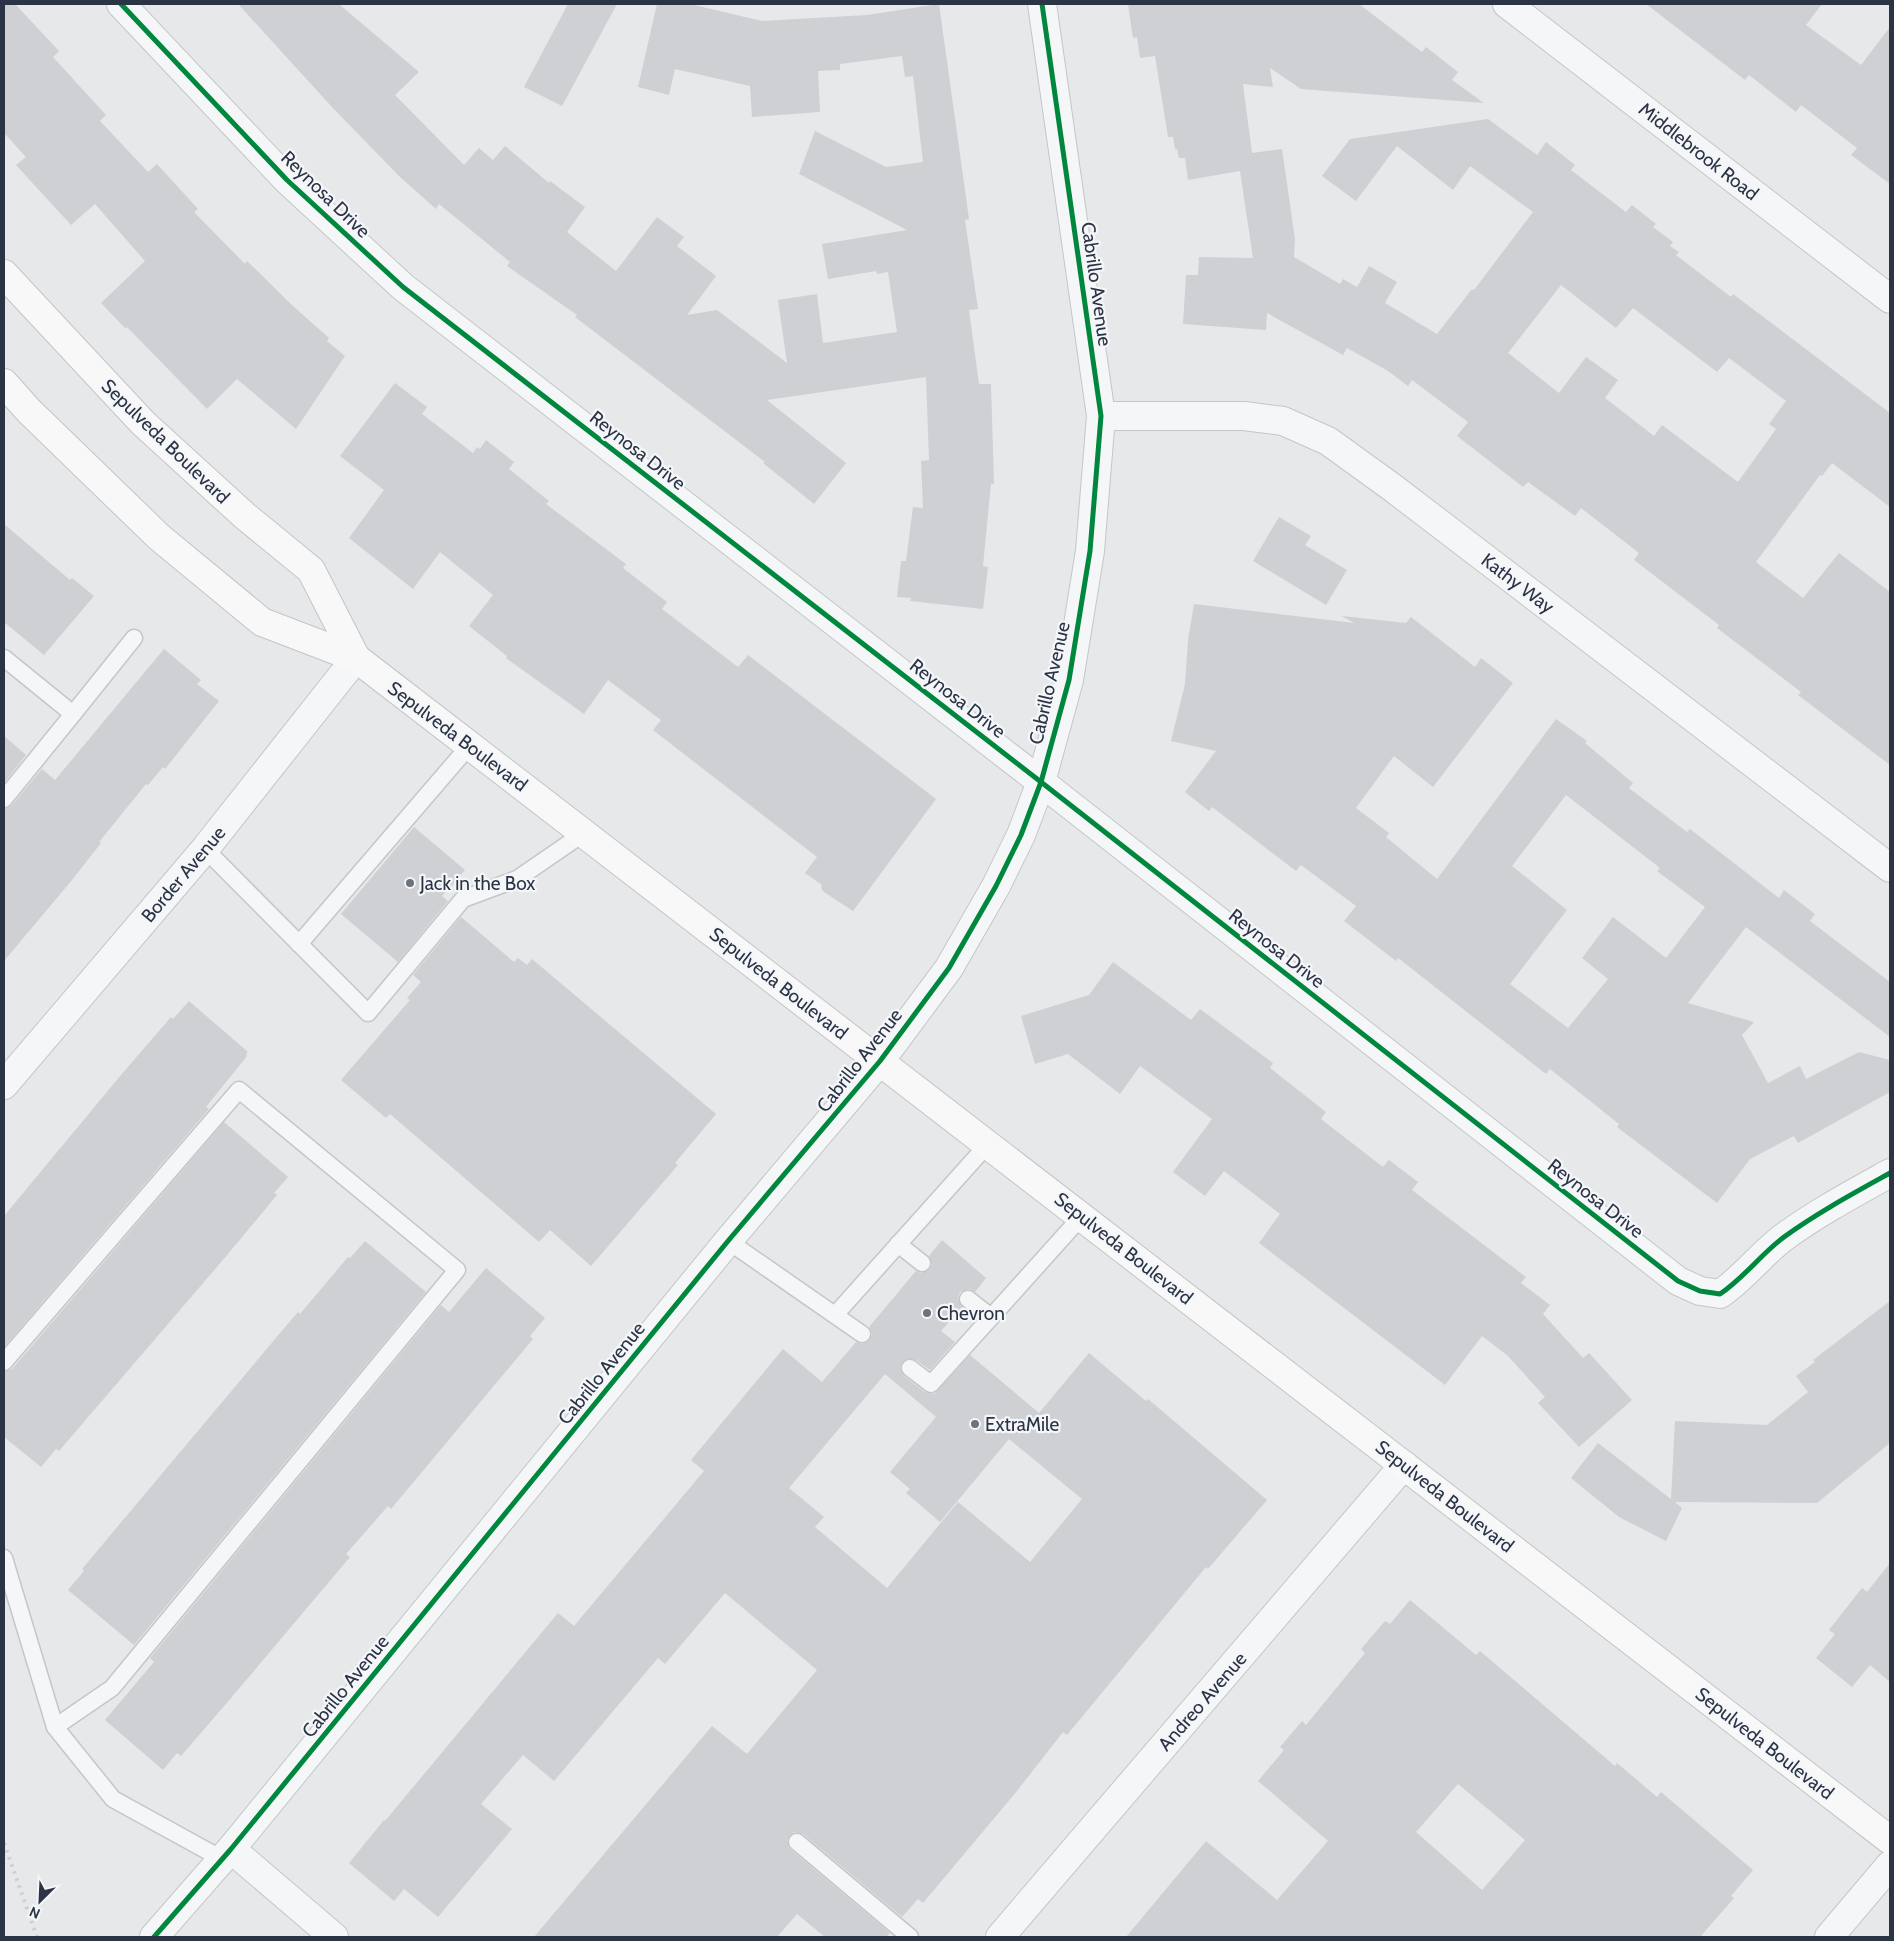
<svg xmlns="http://www.w3.org/2000/svg" width="1894" height="1941" font-family="Cabin,sans-serif">
  <style>
    .building { fill: #ced0d3; fill-rule: evenodd }
    .lines { fill: none; stroke-linecap: round; stroke-linejoin: round }
    .service-casing { stroke: #c4c6c8; stroke-width: 19 }
    .minor-casing { stroke: #c4c6c8; stroke-width: 30 }
    .tertiary-casing { stroke: #c4c6c8; stroke-width: 30 }
    .primary-casing { stroke: #c2c5c8; stroke-width: 30 }
    .service { stroke: #f5f6f7; stroke-width: 16 }
    .minor { stroke: #f5f6f7; stroke-width: 28 }
    .tertiary { stroke: #f5f6f7; stroke-width: 28 }
    .primary { stroke: #f8f8f8; stroke-width: 28 }
    .rail { stroke: #cecfd2; stroke-width: 4; stroke-dasharray: 2.5 5; stroke-linecap: butt }
    .cycleway-casing { stroke: #f4f6f9; stroke-width: 8 }
    .cycleway { stroke: #00873e; stroke-width: 5 }
    .poi-dot { fill: #6c737f; stroke: #f4f6f9; stroke-width: 2 }
    .labels { text-anchor: middle; stroke-width: 4.5; stroke-linejoin: round; paint-order: stroke }
    .street-label { font-size: 19px; fill: #2b3445; stroke: #f4f6f9 }
    .poi-label { font-size: 19px; fill: #2b3445; stroke: #f4f6f9; text-anchor: start }
  </style>
  <rect width="100%" height="100%" fill="#e6e8ea"/>
  <!-- building -->
  <g class="building">
    <polygon points="4,4 15,4 59,51 53,57 106,115 100,121 148,172 157,164 198,209 194,212 245,264 247,261 293,306 329,338 327,341 345,356 296,429 237,379 207,409 127,327 126,329 101,303 145,261 95,204 71,225 16,165 26,157 4,133"/>
    <polygon points="238,4 339,4 419,72 395,95 464,165 479,148 493,160 505,146 549,183 550,181 585,207 567,232 616,271 657,217 684,237 677,246 716,276 687,315 717,310 787,363 778,300 817,294 823,343 897,332 888,272 877,274 876,271 828,279 822,244 907,230 799,174 815,131 886,167 923,162 913,76 905,77 902,56 840,64 840,70 818,71 820,112 752,117 750,86 675,69 669,95 638,87 657,4 690,4 762,21 867,15 939,4 969,219 965,220 978,309 969,310 979,384 991,384 994,484 991,484 983,566 988,567 983,609 910,601 911,598 897,597 901,561 906,561 913,507 923,508 921,461 929,460 926,377 767,400 846,463 814,504 763,463 765,462 575,317 577,315 507,266 510,262 439,204 436,209 399,176 331,106"/>
    <polygon points="568,4 617,4 562,106 524,87"/>
    <path d="M1128,4H1359L1422,52L1426,47L1458,72L1452,80L1484,103L1301,89L1270,68L1273,87L1243,84L1252,153L1282,149L1295,239L1294,257L1340,284L1343,279L1357,287L1369,266L1397,282L1385,303L1437,334L1472,289L1474,290L1533,212L1470,166L1453,190L1397,146L1356,201L1322,176L1350,139L1488,119L1537,155L1546,142L1575,165L1571,170L1626,212L1632,205L1656,224L1653,227L1673,242L1670,246L1679,252L1676,255L1731,297L1733,294L1890,413V507L1832,463L1822,476L1820,475L1756,562L1803,598L1839,553L1890,592V765L1798,695L1801,692L1717,628L1719,625L1634,560L1639,553L1581,508L1575,516L1528,482L1523,487L1457,436L1468,422L1412,380L1408,386L1388,371L1347,348L1343,355L1267,313L1266,330L1183,324L1186,275H1198L1199,257L1253,258L1240,171L1188,180L1185,158H1179L1177,149H1175L1173,137H1168L1155,56L1140,58L1137,37L1133,38ZM1561,285L1616,328L1633,308L1717,372L1729,358L1786,401L1769,424L1776,429L1738,482L1662,425L1654,436L1605,398L1618,380L1586,357L1559,393L1508,353Z"/>
    <polygon points="1646,4 1822,4 1806,25 1861,65 1890,27 1890,184 1851,155 1857,148 1801,105 1796,112 1749,75 1745,80"/>
    <polygon points="395,383 427,407 422,414 473,453 477,447 480,449 486,440 514,462 509,469 549,501 546,504 626,564 623,568 667,602 662,609 738,667 748,655 936,799 853,911 824,892 821,888 822,885 805,873 817,857 653,730 661,720 608,680 584,714 506,658 507,656 469,626 493,595 440,552 413,589 349,538 384,490 340,456"/>
    <polygon points="1279,517 1311,536 1305,545 1347,570 1326,605 1253,561"/>
    <polygon points="4,524 70,580 72,578 94,596 44,655 4,622"/>
    <path d="M1194,604L1354,623L1342,616L1406,623L1411,617L1475,667L1481,658L1513,683L1433,787L1394,756L1356,808L1389,833L1386,837L1437,879L1556,719L1587,741L1585,743L1633,783L1629,788L1687,832L1690,829L1779,898L1784,890L1815,914L1810,921L1890,982V1037L1746,927L1688,1003L1754,1022L1742,1035L1768,1083L1800,1066L1806,1079L1859,1052L1890,1060V1092L1798,1143L1794,1136L1750,1159L1717,1203L1617,1127L1619,1124L1550,1069L1546,1074L1398,958L1396,961L1344,921L1356,906L1301,865L1296,871L1212,807L1209,811L1185,792L1216,751L1171,741L1185,684L1188,640ZM1566,795L1660,868L1657,871L1705,907L1666,958L1613,917L1582,958L1608,979L1568,1028L1510,984L1567,910L1512,866Z"/>
    <polygon points="164,649 201,680 197,684 219,701 165,769 163,767 148,785 146,784 99,842 101,843 72,880 4,961 4,809 12,805 42,769 55,780"/>
    <polygon points="4,736 26,755 4,783"/>
    <polygon points="414,827 465,870 442,896 448,901 398,962 341,914"/>
    <polygon points="461,917 514,962 518,958 527,965 532,959 716,1114 675,1163 678,1165 591,1266 550,1230 539,1242 390,1114 386,1118 341,1080 410,1000 407,998 421,982 413,975"/>
    <polygon points="1113,962 1191,1020 1200,1009 1273,1063 1270,1068 1326,1112 1321,1119 1383,1167 1389,1160 1418,1182 1412,1190 1526,1277 1521,1283 1550,1305 1543,1314 1583,1358 1589,1353 1632,1400 1579,1447 1538,1403 1545,1397 1508,1356 1482,1336 1445,1385 1259,1243 1280,1214 1224,1171 1205,1196 1173,1172 1212,1119 1140,1066 1120,1094 1068,1054 1035,1064 1021,1016 1089,995"/>
    <polygon points="189,1001 248,1052 246,1054 247,1056 206,1107 209,1109 4,1347 4,1216 121,1075 171,1017 173,1019"/>
    <polygon points="224,1122 288,1177 274,1193 277,1195 228,1254 59,1451 56,1449 41,1467 4,1437 4,1372 12,1369"/>
    <path d="M942,1240L986,1278L975,1292L969,1289L960,1292L958,1298L962,1307L941,1331L955,1342L930,1370L916,1360L906,1359L900,1367L904,1376L925,1392L934,1394L970,1355L1039,1413L1089,1353L1146,1401L1148,1399L1267,1500L1208,1569L1206,1567L1067,1735L1063,1732L1017,1791L923,1903L918,1899L902,1917L803,1834L794,1832L787,1840L790,1849L890,1933L886,1937H825L797,1914L777,1937H534L712,1726L747,1754L817,1670L725,1593L665,1664L658,1658L554,1781L523,1755L481,1804L512,1829L438,1917L404,1889L394,1901L349,1863L384,1820L385,1821L558,1613L574,1626L704,1471L691,1460L783,1349L822,1382L856,1342L862,1344L870,1340L872,1334L869,1327L916,1271L921,1273L929,1270L932,1264L929,1256ZM885,1374L936,1417L890,1472L910,1489L906,1493L940,1522L1009,1439L1082,1499L1030,1562L958,1502L887,1588L815,1527L824,1517L789,1488Z"/>
    <polygon points="365,1241 426,1292 134,1645 68,1590 84,1571 82,1569 275,1339 298,1312 300,1314 348,1257 350,1258"/>
    <polygon points="486,1268 545,1318 530,1336 533,1339 391,1509 388,1506 346,1554 350,1557 231,1698 181,1756 177,1753 163,1770 105,1720 154,1662 150,1658 441,1305 449,1312"/>
    <polygon points="1890,1301 1890,1443 1817,1503 1675,1502 1682,1508 1666,1541 1619,1517 1571,1478 1598,1443 1671,1499 1675,1421 1767,1425 1808,1392 1796,1376 1815,1362 1813,1360"/>
    <polygon points="1890,1563 1890,1682 1870,1665 1852,1687 1816,1658 1835,1634 1829,1630 1862,1588 1867,1592"/>
    <path d="M1410,1600L1476,1655L1480,1651L1615,1766L1617,1763L1657,1797L1661,1792L1753,1870L1731,1896L1734,1898L1700,1937H1126L1206,1841L1277,1900L1328,1841L1258,1781L1284,1750L1280,1747L1302,1721L1306,1725L1365,1653L1361,1649L1385,1621L1390,1624ZM1458,1784L1525,1840L1482,1890L1416,1832Z"/>
  </g>
  <g class="lines">
    <!-- service casing -->
    <g class="service-casing">
      <g id="service">
        <polyline points="4,658 73,714 134,638"/>
        <polyline points="4,799 73,714"/>
        <polyline points="205,849 368,1013 463,899 517,879 584,833"/>
        <polyline points="299,944 470,745"/>
        <polyline points="728,1241 862,1334"/>
        <polyline points="898,1244 922,1263"/>
        <polyline points="968,1299 991,1317"/>
        <polyline points="835,1315 988,1144"/>
        <polyline points="4,1362 239,1090 457,1270 112,1688 55,1727 113,1799 222,1859"/>
        <polyline points="910,1368 931,1384 1082,1216"/>
        <polyline points="4,1558 55,1727"/>
        <polyline points="797,1842 910,1937"/>
      </g>
    </g>
    <!-- minor casing -->
    <g class="minor-casing">
      <g id="minor">
        <path d="M121,4L287,180L403,287L1041,782L1678,1281L1700,1291L1720,1294C1744,1278 1761,1254 1784,1237C1817,1213 1854,1193 1890,1173"/>
        <polyline points="1507,4 1890,299"/>
        <polyline points="1101,416 1244,416 1283,421 1328,441 1393,488 1890,868"/>
        <polyline points="4,1085 205,849 356,658"/>
        <polyline points="231,1849 334,1937"/>
        <polyline points="1000,1937 1404,1465"/>
        <polyline points="1829,1937 1890,1865"/>
      </g>
    </g>
    <!-- tertiary casing -->
    <g class="tertiary-casing">
      <polyline id="tertiary" points="154,1937 231,1849 728,1241 880,1061 949,968 996,886 1021,835 1041,782 1069,680 1090,551 1101,416 1042,4"/>
    </g>
    <!-- primary casing -->
    <g class="primary-casing">
      <g id="primary">
        <polyline points="4,274 143,423 245,516 311,570 356,658"/>
        <polyline points="4,383 29,411 159,537 262,622 356,658 1890,1840"/>
      </g>
    </g>
    <!-- service -->
    <use href="#service" class="service"/>
    <!-- minor -->
    <use href="#minor" class="minor"/>
    <!-- tertiary -->
    <use href="#tertiary" class="tertiary"/>
    <!-- primary -->
    <use href="#primary" class="primary"/>
    <!-- rail -->
    <polyline class="rail" points="4,1843 37,1937"/>
    <!-- cycleway casing -->
    <g class="cycleway-casing">
      <g id="cycleway">
        <path d="M121,4L287,180L403,287L1041,782L1678,1281L1700,1291L1720,1294C1744,1278 1761,1254 1784,1237C1817,1213 1854,1193 1890,1173"/>
        <polyline points="154,1937 231,1849 728,1241 880,1061 949,968 996,886 1021,835 1041,782 1069,680 1090,551 1101,416 1042,4"/>
      </g>
    </g>
    <!-- cycleway -->
    <use href="#cycleway" class="cycleway"/>
  </g>
  <!-- markers -->
  <g class="poi-dot">
    <circle cx="410" cy="883" r="5"/>
    <circle cx="927" cy="1313" r="5"/>
    <circle cx="975" cy="1424" r="5"/>
  </g>
  <g class="labels">
    <!-- street labels -->
    <g class="street-label">
      <text transform="translate(1699 151) rotate(38)" y="7">Middlebrook Road</text>
      <text transform="translate(326 194) rotate(44)" y="7">Reynosa Drive</text>
      <text transform="translate(1097 284) rotate(82)" y="7">Cabrillo Avenue</text>
      <text transform="translate(166 441) rotate(44)" y="7">Sepulveda Boulevard</text>
      <text transform="translate(638 450) rotate(38)" y="7">Reynosa Drive</text>
      <text transform="translate(1518 583) rotate(37)" y="7">Kathy Way</text>
      <text transform="translate(1049 683) rotate(-77)" y="7">Cabrillo Avenue</text>
      <text transform="translate(958 698) rotate(38)" y="7">Reynosa Drive</text>
      <text transform="translate(458 736) rotate(37)" y="7">Sepulveda Boulevard</text>
      <text transform="translate(183 874) rotate(-50)" y="7">Border Avenue</text>
      <text transform="translate(1277 948) rotate(38)" y="7">Reynosa Drive</text>
      <text transform="translate(779 983) rotate(38)" y="7">Sepulveda Boulevard</text>
      <text transform="translate(859 1060) rotate(-52)" y="7">Cabrillo Avenue</text>
      <text transform="translate(1596 1198) rotate(38)" y="7">Reynosa Drive</text>
      <text transform="translate(1124 1248) rotate(38)" y="7">Sepulveda Boulevard</text>
      <text transform="translate(601 1373) rotate(-51)" y="7">Cabrillo Avenue</text>
      <text transform="translate(1445 1496) rotate(38)" y="7">Sepulveda Boulevard</text>
      <text transform="translate(345 1686) rotate(-51)" y="7">Cabrillo Avenue</text>
      <text transform="translate(1202 1701) rotate(-49)" y="7">Andreo Avenue</text>
      <text transform="translate(1765 1743) rotate(38)" y="7">Sepulveda Boulevard</text>
    </g>
    <!-- poi labels -->
    <g class="poi-label">
      <text x="420" y="890">Jack in the Box</text>
      <text x="937" y="1320">Chevron</text>
      <text x="985" y="1431">ExtraMile</text>
    </g>
  </g>
  <!-- border -->
  <rect width="1894" height="1941" fill="none" stroke="#2b3445" stroke-width="10"/>
  <!-- north arrow -->
  <g transform="translate(40 1901) rotate(204)" stroke="#f4f6f9" stroke-width="4" paint-order="stroke">
  <path d="M0-4L9 19L0 12L-9 19Z" fill="#2b3445"/>
  <text y="-8" font-size="14" font-weight="bold" text-anchor="middle" fill="#2b3445">N</text>
  </g>
</svg>
